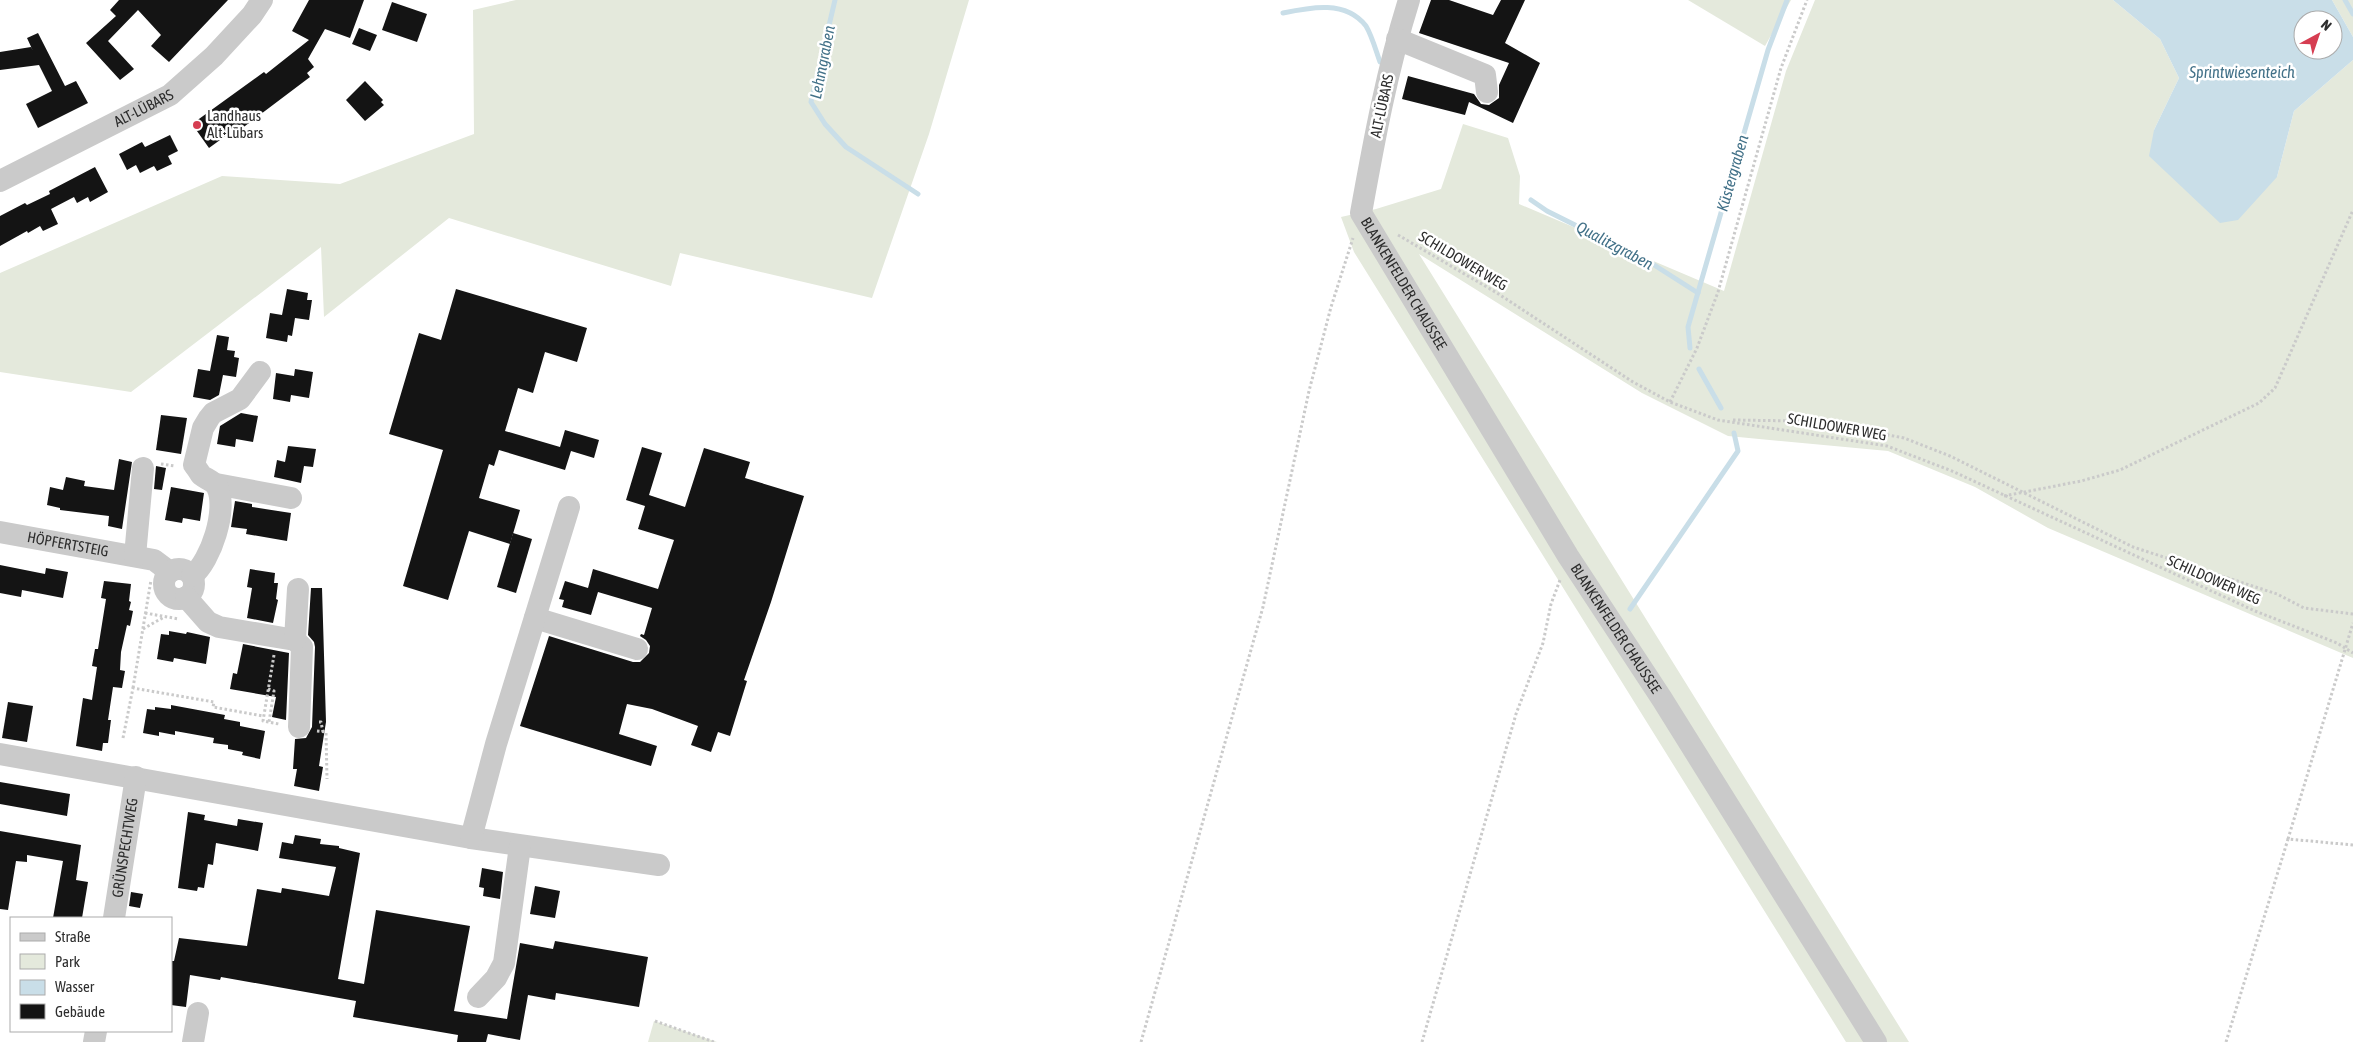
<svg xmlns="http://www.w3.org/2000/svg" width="2353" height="1042" font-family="'Asap Condensed',sans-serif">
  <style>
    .green { fill: #e4e9dc }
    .water { fill: #c9dee8; fill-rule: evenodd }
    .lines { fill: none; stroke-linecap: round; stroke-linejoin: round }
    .stream { stroke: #c9dee8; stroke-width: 5 }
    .building { fill: #141414 }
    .path { stroke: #cacaca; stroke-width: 3; stroke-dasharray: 2.5 2.5; stroke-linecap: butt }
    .minor { stroke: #cacaca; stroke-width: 22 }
    .poi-dot { fill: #d63d51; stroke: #fff; stroke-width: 2 }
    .labels { text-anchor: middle; stroke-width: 5; stroke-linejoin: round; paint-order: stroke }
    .street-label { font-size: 15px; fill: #2d2d2d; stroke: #fff }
    .poi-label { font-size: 15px; fill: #2d2d2d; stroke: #fff; text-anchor: start }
    .water-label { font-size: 16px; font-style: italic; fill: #427188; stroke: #fff }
  </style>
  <rect width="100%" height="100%" fill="#fff"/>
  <!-- green -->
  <g class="green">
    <polygon points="516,0 969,0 929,134 872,298 680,253 671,286 449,218 324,317 321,247 131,392 0,372 0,273 222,176 340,184 474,134 473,10"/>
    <polygon points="1688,0 1791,0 1765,46"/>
    <polygon points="1815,0 2113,0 2160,39 2179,78 2154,130 2277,177 2294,111 2353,60 2353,658 2048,528 1975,487 1888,451 1728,436 1642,393 1419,254 1909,1042 1846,1042 1354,252 1341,217 1376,209 1441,189 1463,124 1508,138 1520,176 1519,204 1724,291 1786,71"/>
    <polygon points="2332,0 2353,0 2353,37"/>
    <polygon points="654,1021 717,1042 648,1042"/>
  </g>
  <!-- water -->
  <path class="water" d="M2113,0H2332L2353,37V60L2294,111L2277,177L2238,220L2220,223L2149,156L2154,130L2179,78L2160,39ZM2303,20H2333V50H2303Z"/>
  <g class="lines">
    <!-- stream -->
    <g class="stream">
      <polyline points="835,0 811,102 825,124 846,147 918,194"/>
      <polyline points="2345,0 2353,14"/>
      <path d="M1283,13C1311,7 1346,0 1366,26C1372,36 1376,51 1380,62"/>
      <polyline points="1531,200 1547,211 1651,263 1698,293"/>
      <polyline points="1690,348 1688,327 1768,50 1787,0"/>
      <polyline points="1699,369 1721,408"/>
      <polyline points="1630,609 1738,451 1734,433"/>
    </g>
  </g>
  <!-- building -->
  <g class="building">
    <polygon points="119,0 228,0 169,62 151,46 161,35 138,10 108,41 134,69 120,80 86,43 116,16 110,10"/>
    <polygon points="309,0 364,0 350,38 325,29 308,59 314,67 307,73 310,77 233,135 231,132 209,148 192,124 264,72 266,74 309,40 292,31"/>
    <polygon points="1431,0 1449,0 1493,15 1501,0 1525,0 1505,43 1540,63 1513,123 1469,102 1465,115 1402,99 1408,76 1474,94 1481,104 1489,105 1499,98 1499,85 1509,63 1419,33"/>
    <polygon points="392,2 427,14 417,42 382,30"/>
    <polygon points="359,28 377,35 370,51 352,44"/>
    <polygon points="38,33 65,86 76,81 88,103 38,128 26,104 52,91 39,65 0,70 0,52 31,47 33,51 27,38"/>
    <polygon points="365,81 383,100 381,102 384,105 365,121 346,100"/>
    <polygon points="170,135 178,151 168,156 172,164 157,171 154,166 140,173 136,165 127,170 119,154 142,142 145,147"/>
    <polygon points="95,167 108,192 90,202 88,197 77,203 74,197 51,209 58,224 43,231 40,226 28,233 27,231 0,246 0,216 25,203 27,205 50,194 49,191"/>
    <polygon points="287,289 308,293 307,300 312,300 309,320 295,318 292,336 288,335 287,342 266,338 270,313 282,315"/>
    <polygon points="456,289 587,328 577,362 545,352 533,393 518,388 505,431 560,447 565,430 599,440 594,458 571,451 565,470 499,450 494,466 489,464 479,498 520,510 510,544 469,531 448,600 403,586 443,450 389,434 419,333 441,340"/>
    <polygon points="217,335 229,337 227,350 235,351 234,357 239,358 236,377 223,375 219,395 210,400 193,397 198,369 210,371"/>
    <polygon points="295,369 313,372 309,398 291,395 290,402 273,399 276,373 294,376"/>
    <polygon points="241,413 258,416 253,442 236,439 235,447 217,444 220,426"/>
    <polygon points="161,415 187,418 181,454 156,450"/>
    <polygon points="288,446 316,449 313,467 304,466 301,483 274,477 277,460 285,462"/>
    <polygon points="642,447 662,453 649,495 685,507 704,448 750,462 745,478 804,496 771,602 744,680 747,681 730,736 718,732 711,752 691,745 698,726 652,709 627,704 619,734 657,746 651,766 520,726 549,636 633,662 640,662 649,653 650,646 646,640 640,636 641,634 644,635 652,608 598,592 591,615 562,607 564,600 559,599 565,581 588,588 593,569 658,589 674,540 638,529 645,506 626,500"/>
    <polygon points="119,459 132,462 122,529 108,526 109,516 60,510 60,508 47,505 50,487 63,490 66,477 85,481 84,486 114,490"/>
    <polygon points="156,466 166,468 162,490 154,489"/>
    <polygon points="171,487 204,493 200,521 183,518 182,523 165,520"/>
    <polygon points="235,501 252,504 252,507 291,513 287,541 246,534 247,529 231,527"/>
    <polygon points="513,533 532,539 516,593 497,587"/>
    <polygon points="0,565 45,574 46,568 68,572 63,598 22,590 21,597 0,593"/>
    <polygon points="250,569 275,573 274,583 278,583 276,599 278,600 273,623 247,618 252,588 247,587"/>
    <polygon points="104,581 131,584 129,601 131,602 129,610 133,611 130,626 127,625 121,652 120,670 125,671 122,688 113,687 108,720 111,720 108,743 103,743 102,751 76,746 83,698 92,700 97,667 92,666 95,649 98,649 106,599 101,598"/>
    <polygon points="311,588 322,588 326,722 319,766 323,767 319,791 294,786 297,769 293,769 295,739 306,738 312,727 315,647 314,642 308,635"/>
    <polygon points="169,631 186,634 187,632 210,637 206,664 174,658 173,662 157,659 161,634 169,635"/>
    <polygon points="243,644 289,653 286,720 272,717 276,697 230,689 233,673 237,674"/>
    <polygon points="8,702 33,706 27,742 2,738"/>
    <polygon points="171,705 225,715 224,719 240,722 240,726 265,731 260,759 242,755 243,752 228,749 228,745 213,743 214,738 175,731 175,735 159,732 159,736 143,733 147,709 155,710 155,707 171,709"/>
    <polygon points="0,782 70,794 67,816 0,804"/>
    <polygon points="188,812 205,815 204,820 237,826 238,819 263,823 258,851 216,843 213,865 208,864 204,888 198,887 197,891 178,888"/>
    <polygon points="0,831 81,845 76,880 88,882 82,918 53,918 63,861 27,855 27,862 16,861 8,910 0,909"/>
    <polygon points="295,835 321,839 320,844 339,846 339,848 360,853 338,979 364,984 376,910 470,926 454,1011 507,1019 520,943 553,949 555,941 648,957 639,1007 556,993 555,1000 528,995 520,1040 488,1034 486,1042 457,1042 458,1035 353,1017 356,1001 221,977 220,980 190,975 186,1007 171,1005 171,961 174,961 179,938 247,946 257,889 281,893 282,888 329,896 336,867 279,858 282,842 293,844"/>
    <polygon points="482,868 503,872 500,899 483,896 484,888 479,887"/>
    <polygon points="535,886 560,891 555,918 530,914"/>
    <polygon points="131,892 143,894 140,908 129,906"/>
  </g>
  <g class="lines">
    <!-- path -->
    <g class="path">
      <polyline points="1398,235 1497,293 1633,382 1670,402 1718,420 1887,446 1952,471 2255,611 2337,643 2353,653"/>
      <polyline points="1670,402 1697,348 1718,292 1781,68 1807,0"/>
      <polyline points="1733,420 1799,421 1846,427 1904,438 1950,456 2133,547 2277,594 2304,608 2353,614"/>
      <polyline points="161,464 175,466"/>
      <polyline points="2004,496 2081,481 2120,470 2259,403 2275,388 2353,210"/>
      <polyline points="145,613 179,619"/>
      <polyline points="143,629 164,617"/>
      <polyline points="274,655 263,721 279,724"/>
      <polyline points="133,688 151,580"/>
      <polyline points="268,689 274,691 269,722"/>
      <polyline points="319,722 321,722 323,732"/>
      <polyline points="317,731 326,732 327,779"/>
      <polyline points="123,738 133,688 214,702 213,707 263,716"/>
      <polyline points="2288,839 2353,623"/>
      <polyline points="655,1021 714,1042"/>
      <polyline points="1141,1042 1263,607 1309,391 1331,307 1353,238"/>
      <polyline points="1422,1042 1516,714 1543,643 1551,604 1560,580"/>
      <polyline points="2226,1042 2288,839 2353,845"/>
    </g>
    <!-- minor -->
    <g class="minor">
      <path id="s1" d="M1409,0C1387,70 1374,141 1361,213L1568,556L1662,699L1876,1042"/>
      <polyline points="1397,39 1485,75 1487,92"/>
      <path id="s2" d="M0,181L170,95L214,56L252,15L262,0"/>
      <polyline points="216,484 291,498"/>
      <path id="s3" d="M0,532L154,560L170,572"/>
      <polyline points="135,556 143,468"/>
      <circle cx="179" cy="584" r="15"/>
      <path d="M192,576C211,561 228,509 217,487C214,481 206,479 201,475C199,472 197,468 194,465L203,428L209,418L213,413L240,399L260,372"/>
      <polyline points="186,597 208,622 219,627 295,640 302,647 299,727"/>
      <polyline points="535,618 637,649"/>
      <polyline points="295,640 298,589"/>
      <polyline points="0,754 471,838 659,865"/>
      <polyline points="471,838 496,744 569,507"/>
      <path id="s4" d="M114,918L136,777"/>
      <polyline points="478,997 496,978 504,963 520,846"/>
      <polyline points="94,1042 96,1031"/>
      <polyline points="193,1042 198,1013"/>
    </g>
  </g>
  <!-- markers -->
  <circle class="poi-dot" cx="197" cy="125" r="5"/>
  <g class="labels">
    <!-- street labels -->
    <g class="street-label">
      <text transform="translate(1382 106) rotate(-78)" y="5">ALT-LÜBARS</text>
      <text dy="5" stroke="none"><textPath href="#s2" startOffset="161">ALT-LÜBARS</textPath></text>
      <text transform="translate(1463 261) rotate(31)" y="5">SCHILDOWER WEG</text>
      <text dy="5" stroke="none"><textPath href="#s1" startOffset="301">BLANKENFELDER CHAUSSEE</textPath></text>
      <text transform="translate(1837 427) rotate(10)" y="5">SCHILDOWER WEG</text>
      <text dy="5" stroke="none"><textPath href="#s3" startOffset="69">HÖPFERTSTEIG</textPath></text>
      <text transform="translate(2214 580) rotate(24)" y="5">SCHILDOWER WEG</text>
      <text dy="5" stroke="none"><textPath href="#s1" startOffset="706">BLANKENFELDER CHAUSSEE</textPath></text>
      <text dy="5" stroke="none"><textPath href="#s4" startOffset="71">GRÜNSPECHTWEG</textPath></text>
    </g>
    <!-- poi labels -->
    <g class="poi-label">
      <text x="207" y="121">Landhaus<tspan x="207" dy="17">Alt-Lübars</tspan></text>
    </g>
    <!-- water labels -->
    <g class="water-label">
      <text transform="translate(822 62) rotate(-79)" y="6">Lehmgraben</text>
      <text x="2242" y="78">Sprintwiesenteich</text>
      <text transform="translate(1732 173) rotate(-74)" y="6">Küstergraben</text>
      <text transform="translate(1615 245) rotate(28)" y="6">Qualitzgraben</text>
    </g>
  </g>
  <!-- legend -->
  <rect x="10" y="917" width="162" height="115" fill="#ffffff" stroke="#ababab"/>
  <rect x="20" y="933" width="25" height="8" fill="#cacaca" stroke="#ababab"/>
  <text x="55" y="942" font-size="15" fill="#2d2d2d">Straße</text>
  <rect x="20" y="954" width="25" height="15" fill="#e4e9dc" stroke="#ababab"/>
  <text x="55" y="967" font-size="15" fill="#2d2d2d">Park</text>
  <rect x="20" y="980" width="25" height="15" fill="#c9dee8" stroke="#ababab"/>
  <text x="55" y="992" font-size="15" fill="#2d2d2d">Wasser</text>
  <rect x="20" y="1004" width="25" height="15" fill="#141414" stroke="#ababab"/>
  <text x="55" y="1017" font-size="15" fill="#2d2d2d">Gebäude</text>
  <!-- north arrow -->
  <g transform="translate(2318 35) rotate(40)"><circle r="24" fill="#ffffff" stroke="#ababab"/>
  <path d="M0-4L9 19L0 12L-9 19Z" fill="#d63d51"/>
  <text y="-8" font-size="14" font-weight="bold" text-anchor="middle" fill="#2d2d2d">N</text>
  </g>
</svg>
